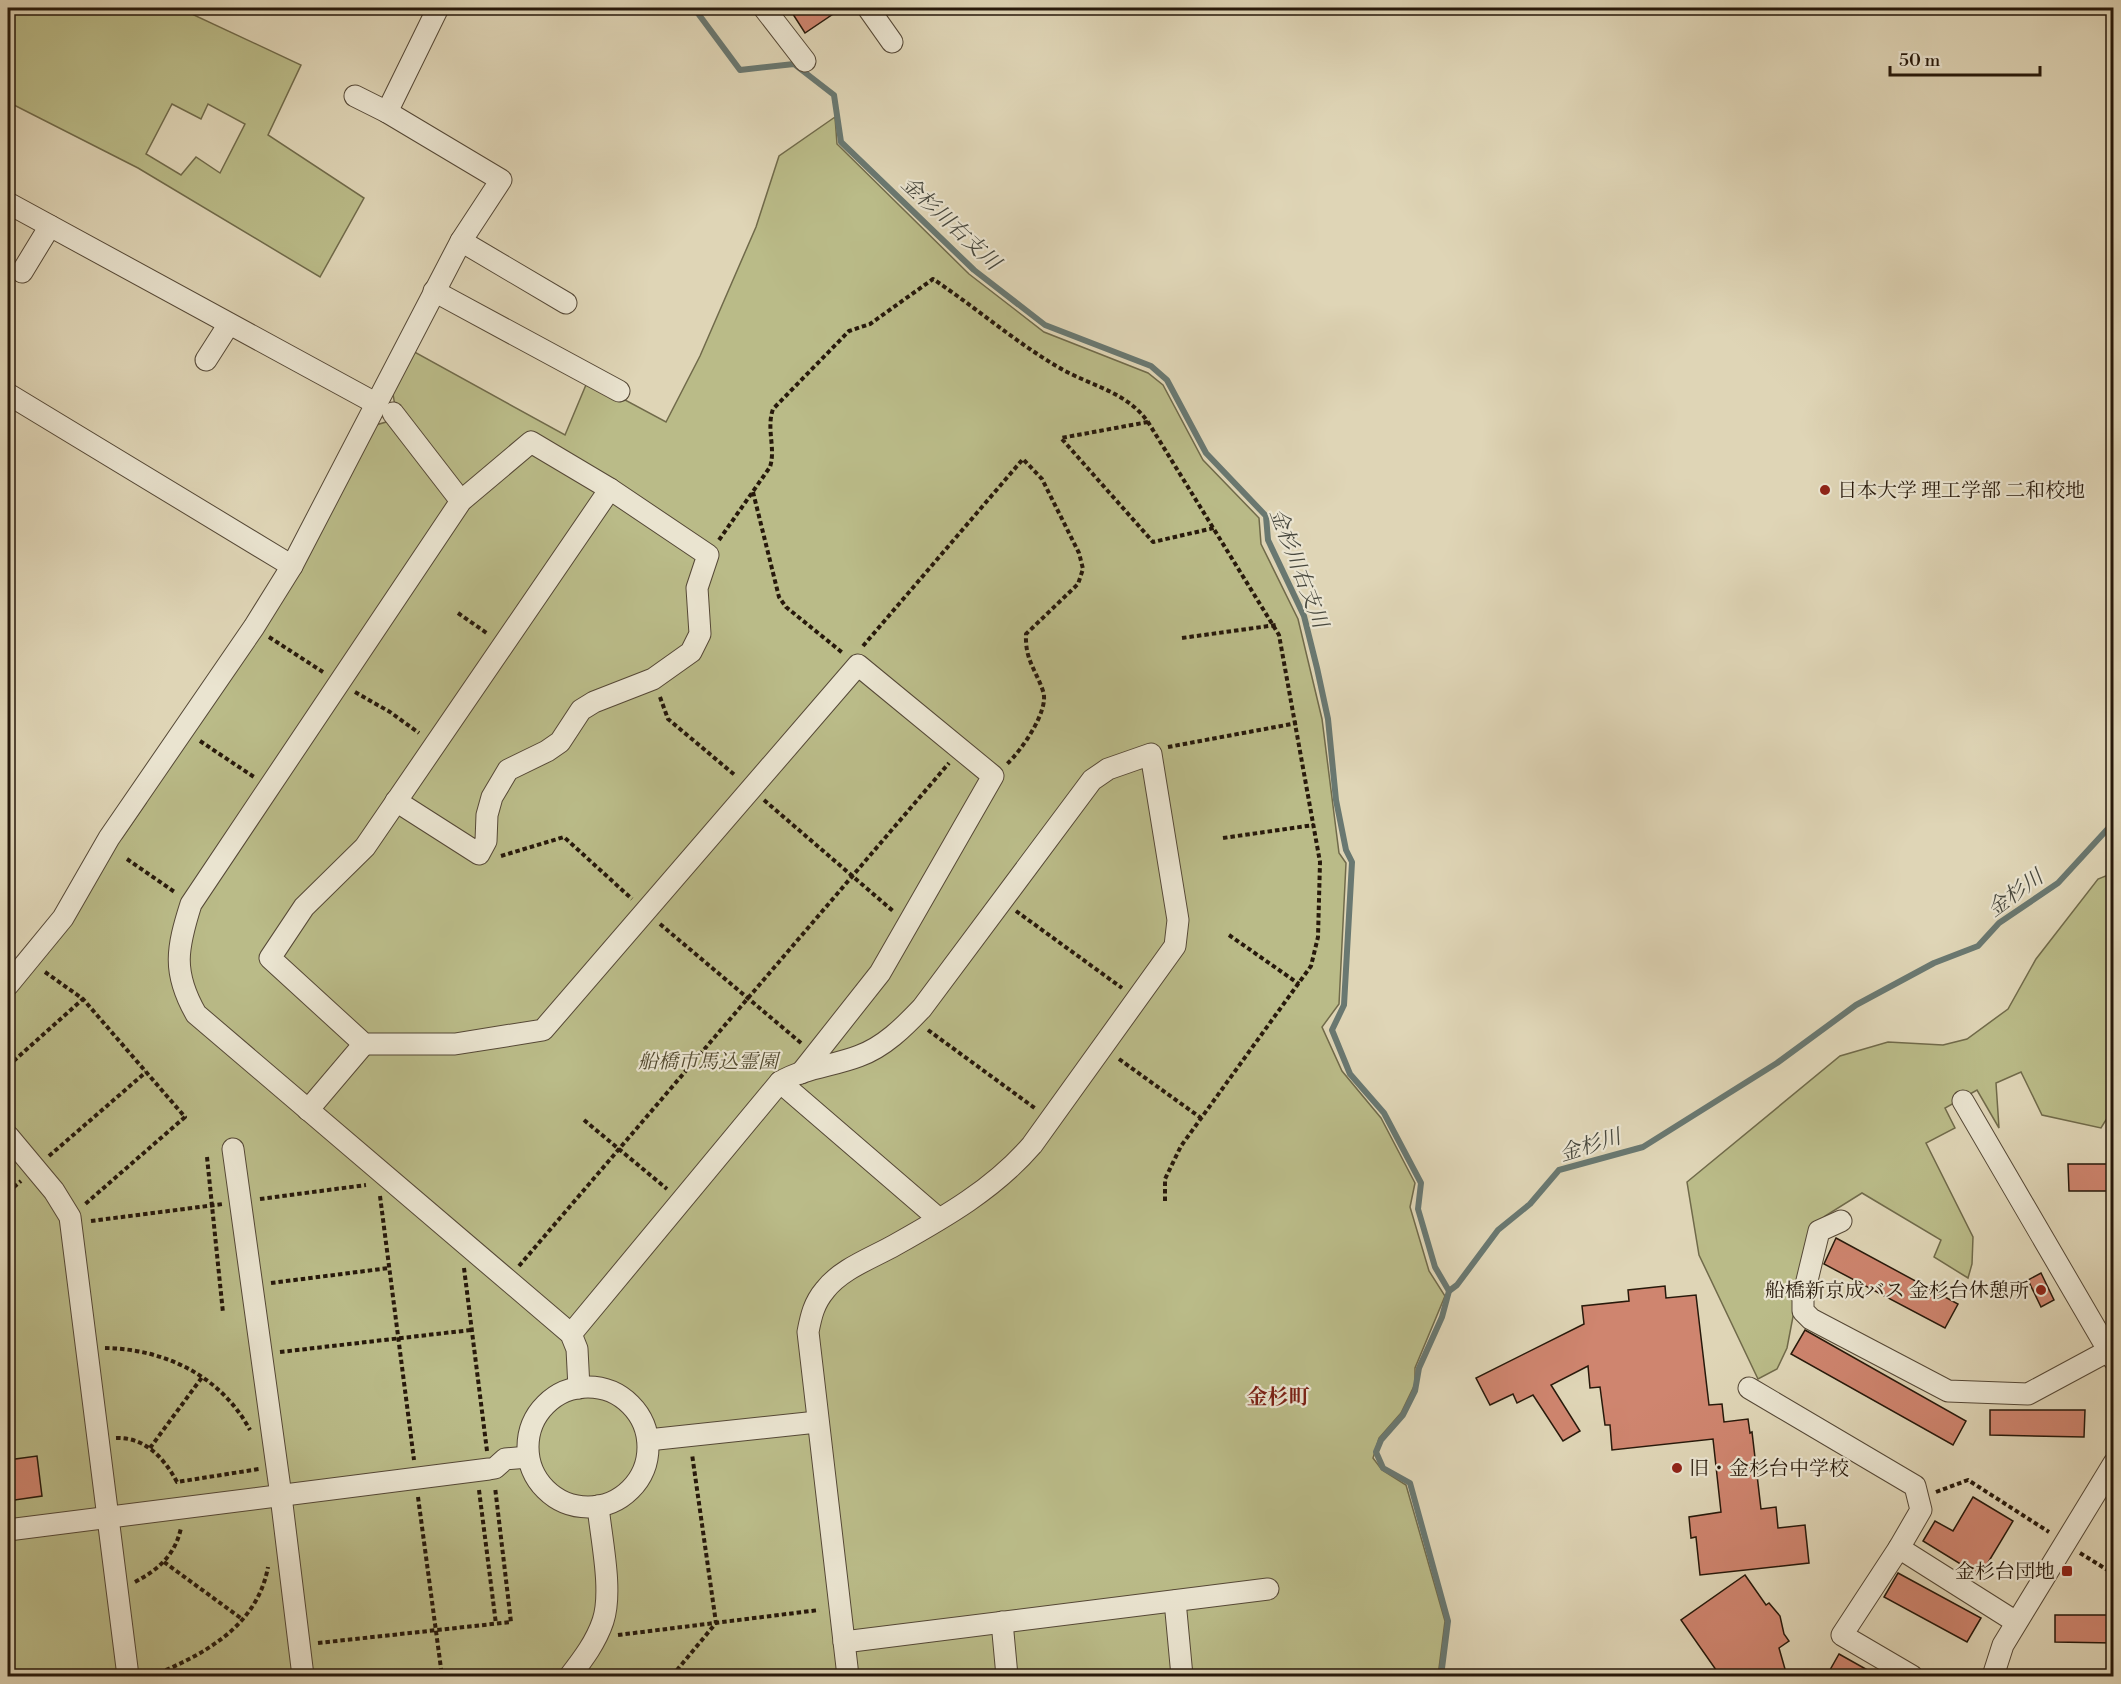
<svg xmlns="http://www.w3.org/2000/svg" width="2121" height="1684" font-family="'Libre Bodoni','Noto Serif JP',serif">
  <style>
    .green { fill: #babb88; stroke: #706a4a; stroke-width: 1.5; fill-rule: evenodd }
    .lines { fill: none; stroke-linecap: round; stroke-linejoin: round }
    .stream { stroke: #697871; stroke-width: 6 }
    .building { fill: #cf856f; stroke: #27190b; stroke-width: 1.5 }
    .minor-casing { stroke: #554836; stroke-width: 23 }
    .path { stroke: #27190b; stroke-width: 4; stroke-dasharray: 4.5 3; stroke-linecap: butt }
    .minor { stroke: #eae4d0; stroke-width: 21 }
    .poi-dot { fill: #8f2418; stroke: #eae4d0; stroke-width: 2 }
    .labels { text-anchor: middle; stroke-width: 4.5; stroke-linejoin: round; paint-order: stroke }
    .poi-label { font-size: 20px; fill: #27190b; stroke: #eae4d0; text-anchor: start }
    .park-label { font-size: 20px; font-style: italic; fill: #534a30; stroke: #eae4d0 }
    .water-label { font-size: 21px; font-style: italic; fill: #48483e; stroke: #eae4d0 }
    .neighbourhood-label { font-size: 21px; font-weight: bold; fill: #7a1f14; stroke: #eae4d0 }
  </style>
  <rect width="100%" height="100%" fill="#dfd5b6"/>
  <filter id="stains"><feTurbulence type="fractalNoise" baseFrequency=".00333" numOctaves="4"/><feColorMatrix values="0 0 0 0 .2 0 0 0 0 .09 0 0 0 0 .02 0 0 0 .5 -.17"/></filter>
  <radialGradient id="worn" r=".72"><stop offset=".6" stop-color="#630" stop-opacity="0"/><stop offset="1" stop-color="#630" stop-opacity=".3"/></radialGradient>
  <!-- green -->
  <g class="green">
    <path d="M8,8H179L301,65L268,135L364,198L320,277L138,168L8,102V32L11,25L8,23ZM172,104L201,119L208,104L245,124L220,173L196,157L181,175L146,154Z"/>
    <polygon points="835,117 837,144 969,274 1044,332 1148,373 1163,385 1203,460 1259,518 1261,544 1298,619 1322,719 1339,853 1346,863 1339,1004 1322,1027 1342,1071 1381,1118 1415,1183 1410,1207 1429,1271 1445,1296 1415,1368 1415,1384 1401,1413 1379,1438 1373,1458 1382,1470 1406,1485 1445,1621 1438,1676 8,1676 8,994 112,839 122,838 146,803 145,791 376,425 386,422 395,406 392,388 411,350 565,435 588,380 666,422 700,356 756,227 779,156"/>
    <polygon points="2113,873 2114,1107 2101,1128 2042,1115 2021,1072 1996,1083 1999,1128 1977,1090 1945,1108 1955,1128 1926,1143 1973,1237 1972,1264 1968,1278 1934,1257 1941,1240 1862,1193 1825,1216 1809,1233 1787,1348 1777,1369 1758,1379 1699,1255 1687,1182 1840,1056 1888,1042 1943,1045 1967,1039 2008,1009 2036,959 2098,879"/>
  </g>
  <g class="lines">
    <!-- stream -->
    <g class="stream">
      <polyline points="694,8 740,70 794,64 834,95 841,142 974,270 1045,325 1151,366 1167,380 1206,453 1266,516 1268,540 1304,616 1317,668 1328,719 1336,800 1346,850 1352,862 1344,1005 1332,1030 1350,1074 1384,1113 1421,1183 1418,1209 1435,1267 1449,1291"/>
      <polyline points="1441,1676 1448,1621 1410,1483 1383,1468 1376,1452 1381,1440 1403,1415 1415,1391 1419,1368 1442,1317 1449,1291 1457,1285 1498,1230 1530,1204 1559,1170 1643,1147 1777,1063 1856,1005 1934,963 1978,946 1999,923 2058,883 2114,822"/>
    </g>
  </g>
  <!-- building -->
  <g class="building">
    <polygon points="789,8 842,8 805,33"/>
    <polygon points="2068,1164 2114,1164 2114,1191 2069,1191"/>
    <polygon points="1836,1238 1958,1304 1945,1328 1824,1264"/>
    <polygon points="2041,1273 2054,1300 2041,1307 2028,1280"/>
    <polygon points="1665,1286 1666,1298 1696,1295 1709,1405 1722,1404 1724,1422 1748,1419 1750,1433 1752,1432 1761,1509 1776,1507 1778,1528 1805,1525 1809,1563 1700,1575 1696,1537 1691,1538 1689,1517 1721,1512 1713,1439 1612,1450 1610,1425 1605,1425 1600,1387 1590,1388 1588,1366 1551,1385 1580,1431 1563,1441 1533,1395 1517,1403 1513,1394 1490,1405 1476,1378 1584,1324 1582,1306 1629,1301 1628,1290"/>
    <polygon points="1805,1330 1966,1421 1953,1445 1791,1354"/>
    <polygon points="1990,1410 2085,1410 2084,1437 1990,1435"/>
    <polygon points="37,1456 42,1496 8,1501 8,1460"/>
    <polygon points="1973,1497 2013,1521 1980,1576 1923,1541 1935,1521 1953,1531"/>
    <polygon points="1898,1573 1981,1618 1967,1642 1884,1597"/>
    <polygon points="1745,1575 1766,1605 1769,1603 1780,1616 1784,1634 1789,1641 1779,1648 1785,1669 1773,1677 1721,1677 1681,1620"/>
    <polygon points="2055,1615 2114,1615 2114,1643 2055,1642"/>
    <polygon points="1839,1654 1880,1677 1826,1677"/>
  </g>
  <g class="lines">
    <!-- minor casing -->
    <g class="minor-casing">
      <g id="minor">
        <polyline points="764,8 805,61"/>
        <polyline points="868,8 892,42"/>
        <polyline points="387,112 438,8"/>
        <polyline points="8,203 377,404"/>
        <polyline points="461,241 566,303"/>
        <polyline points="22,272 50,226"/>
        <polyline points="434,291 619,391"/>
        <polyline points="206,360 229,324"/>
        <polyline points="8,394 292,566"/>
        <polyline points="393,413 461,501"/>
        <polyline points="610,489 365,847 304,907 270,958 364,1044 455,1044 543,1030 858,665 993,776 880,973 801,1073"/>
        <path d="M396,801L479,854L486,841L487,815L492,797L508,770L547,751L560,742L581,710L594,702L653,679L691,652L700,634L697,588L708,555L610,489L531,442L461,501L191,904C177,948 172,972 196,1014L571,1334L577,1349L579,1388"/>
        <polyline points="8,985 63,918 109,838 254,627 292,566 461,241 501,180 387,112 355,96"/>
        <polyline points="780,1082 939,1219"/>
        <polyline points="1963,1101 2114,1360"/>
        <polyline points="308,1110 364,1044"/>
        <polyline points="8,1136 54,1191 70,1217 128,1676"/>
        <polyline points="233,1149 281,1496 303,1676"/>
        <polyline points="1841,1221 1819,1231 1803,1297 1803,1311 1811,1319 1948,1391 2028,1394 2108,1351"/>
        <path d="M571,1334L780,1082C804,1068 833,1066 859,1056C884,1047 904,1027 922,1008L1092,780L1108,769L1151,754L1178,920L1175,946L1032,1145C994,1189 945,1217 895,1245C872,1258 841,1269 825,1290C814,1303 811,1316 808,1332L848,1676"/>
        <circle cx="588" cy="1447" r="60"/>
        <polyline points="1749,1388 1915,1486 1921,1510 1899,1548 1842,1635 1912,1676"/>
        <polyline points="648,1440 817,1422"/>
        <polyline points="8,1530 489,1469 495,1468 505,1459 528,1457"/>
        <polyline points="1899,1548 2016,1622"/>
        <polyline points="1175,1601 1182,1676"/>
        <polyline points="1002,1622 1007,1676"/>
        <polyline points="844,1642 1268,1589"/>
        <path d="M570,1676C583,1659 596,1642 603,1621C613,1591 601,1538 598,1506"/>
        <polyline points="1993,1676 2003,1645 2114,1463"/>
      </g>
    </g>
    <!-- path -->
    <g class="path">
      <polyline points="1148,422 1061,438 1153,542 1214,528"/>
      <polyline points="753,492 779,597 786,607 844,654"/>
      <path d="M719,540L770,467C776,448 766,429 773,409L849,331L870,324L933,279C975,307 1014,341 1058,367C1090,386 1126,391 1148,422L1279,635L1320,862L1318,937L1311,966L1181,1146L1165,1179V1204"/>
      <polyline points="458,613 488,634"/>
      <polyline points="269,637 323,672"/>
      <polyline points="1182,638 1276,625"/>
      <path d="M863,646L1023,459L1042,479L1079,553L1083,569L1078,584L1026,634C1025,660 1035,668 1043,691C1050,710 1021,751 1007,764"/>
      <polyline points="355,692 390,712 419,733"/>
      <polyline points="660,697 668,719 736,776"/>
      <polyline points="200,741 254,777"/>
      <polyline points="1168,747 1297,723"/>
      <polyline points="764,800 893,911"/>
      <polyline points="1223,838 1314,825"/>
      <polyline points="501,856 564,837 632,899"/>
      <polyline points="127,859 176,893"/>
      <polyline points="1016,911 1122,988"/>
      <polyline points="660,924 801,1043"/>
      <polyline points="1229,935 1299,984"/>
      <polyline points="45,972 83,999 185,1117 84,1205"/>
      <polyline points="928,1030 1036,1109"/>
      <polyline points="1119,1059 1201,1118"/>
      <polyline points="8,1066 83,999"/>
      <polyline points="584,1120 667,1189"/>
      <polyline points="49,1156 146,1072"/>
      <polyline points="207,1157 223,1313"/>
      <polyline points="8,1192 21,1181"/>
      <polyline points="380,1196 414,1460"/>
      <polyline points="260,1199 366,1185"/>
      <polyline points="91,1221 223,1204"/>
      <polyline points="519,1266 949,763"/>
      <polyline points="464,1268 487,1451"/>
      <polyline points="271,1283 389,1268"/>
      <path d="M105,1348C165,1349 221,1376 250,1430"/>
      <polyline points="280,1352 471,1330"/>
      <path d="M116,1438C145,1437 164,1458 177,1482L259,1469"/>
      <polyline points="150,1448 203,1376"/>
      <polyline points="479,1490 496,1624"/>
      <polyline points="1936,1492 1968,1480 2049,1532"/>
      <polyline points="418,1497 442,1676"/>
      <polyline points="2080,1553 2114,1574"/>
      <polyline points="164,1562 242,1619"/>
      <path d="M135,1582C159,1569 175,1555 181,1528"/>
      <polyline points="618,1635 819,1610"/>
      <polyline points="318,1643 511,1622 495,1487"/>
      <path d="M152,1676C203,1655 257,1627 268,1567"/>
      <polyline points="672,1676 716,1623 692,1454"/>
    </g>
    <!-- minor -->
    <use href="#minor" class="minor"/>
  </g>
  <!-- markers -->
  <g class="poi-dot">
    <circle cx="1825" cy="490" r="6"/>
    <circle cx="2041" cy="1290" r="6"/>
    <circle cx="1677" cy="1468" r="6"/>
    <rect x="2061" y="1565" width="12" height="12" rx="3"/>
  </g>
  <g class="labels">
    <!-- poi labels -->
    <g class="poi-label">
      <text x="1837" y="497">日本大学 理工学部 二和校地</text>
      <text x="2029" y="1297" text-anchor="end">船橋新京成バス 金杉台休憩所</text>
      <text x="1689" y="1475">旧・金杉台中学校</text>
      <text x="2055" y="1578" text-anchor="end">金杉台団地</text>
    </g>
    <!-- park labels -->
    <g class="park-label">
      <text x="708" y="1068">船橋市馬込霊園</text>
    </g>
    <!-- water labels -->
    <g class="water-label">
      <text transform="translate(951 223) rotate(43)" y="7">金杉川右支川</text>
      <text transform="translate(1299 568) rotate(69)" y="7">金杉川右支川</text>
      <text transform="translate(2015 893) rotate(-36)" y="7">金杉川</text>
      <text transform="translate(1590 1145) rotate(-17)" y="7">金杉川</text>
    </g>
    <!-- neighbourhood labels -->
    <g class="neighbourhood-label">
      <text x="1278" y="1404">金杉町</text>
    </g>
  </g>
  <!-- margin -->
  <rect width="2121" height="1684" fill="none" stroke="#dfd5b6" stroke-width="30"/>
  <rect x="9" y="9" width="2103" height="1666" fill="none" stroke="#27190b" stroke-width="3"/>
  <rect x="15" y="15" width="2091" height="1654" fill="none" stroke="#27190b" stroke-width="1.5"/>
  <!-- scale -->
  <path d="M1890 66v9h150v-9" fill="none" stroke="#27190b" stroke-width="3"/>
  <text x="1899" y="66" font-size="18" fill="#27190b" stroke="#eae4d0" stroke-width="4.5" paint-order="stroke">50 m</text>
  <rect width="100%" height="100%" filter="url(#stains)"/>
  <rect width="100%" height="100%" fill="url(#worn)"/>
</svg>
